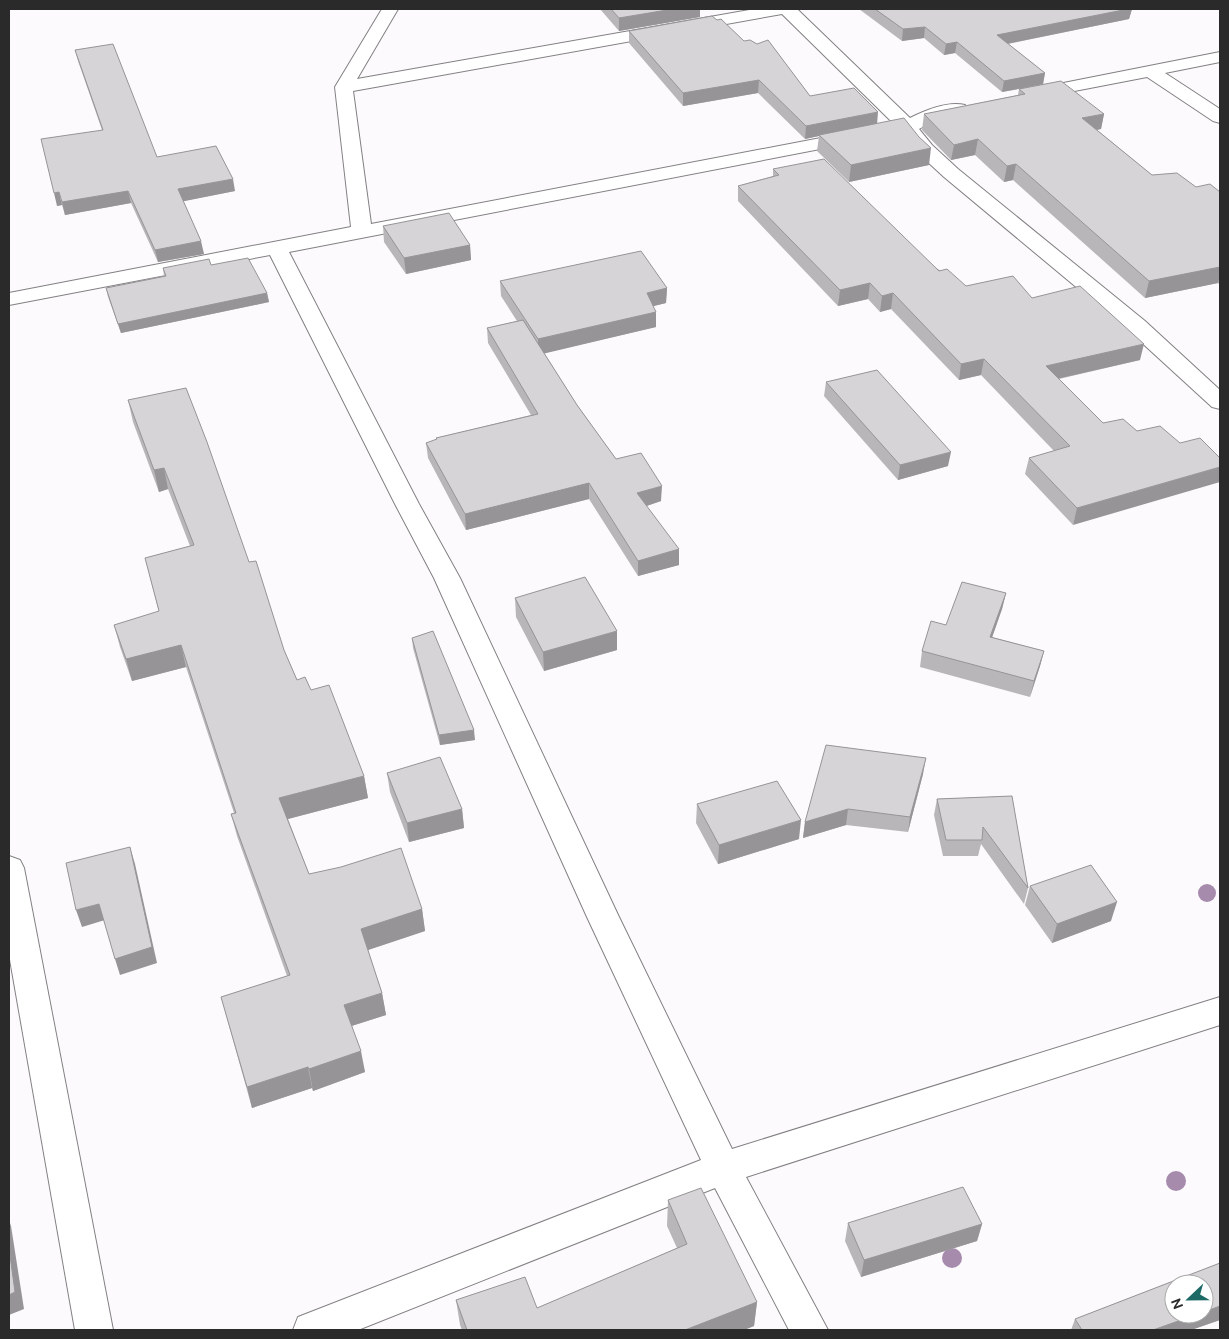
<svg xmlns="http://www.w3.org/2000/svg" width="1229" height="1339" font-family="Ubuntu,sans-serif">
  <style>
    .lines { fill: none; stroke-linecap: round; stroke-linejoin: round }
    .street-casing { stroke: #838083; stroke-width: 2 }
    .street { fill: #fff; fill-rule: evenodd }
    .tree { fill: #a68bac }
    .wall { fill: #b9b6ba }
    .shaded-wall { fill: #969497 }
    .building { fill: #d7d4d8; stroke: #969497 }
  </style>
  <rect width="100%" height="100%" fill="#fdfafe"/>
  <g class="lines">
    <!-- street casing -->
    <g class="street-casing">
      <g id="street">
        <path d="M382,9H398L357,79L755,9H797L910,118C926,110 947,101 965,105L968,109L965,113L937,119L919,129L932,145L958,169L1145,321L1220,390V409L1212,407L1129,331L944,177L918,153L903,133L289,252L419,504L460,578L619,917L732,1149L1220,997V1025L746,1177L828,1330H789L715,1188L358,1330H293L298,1317L701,1160L587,917L434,578L395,504L270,255L9,305V293L351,227L335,87ZM782,14L894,124L371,224L353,91Z"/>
        <polygon points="1220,52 1220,62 1165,73 1220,109 1220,123 1213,121 1147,77 1033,99 1027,98 1024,94 1027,90 1033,89"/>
        <polygon points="9,856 20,860 24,868 113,1330 75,1330 9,954"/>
      </g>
    </g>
    <!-- street -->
    <use href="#street" class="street"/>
  </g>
  <!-- trees -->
  <g class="tree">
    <circle cx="1207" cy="893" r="9"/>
    <circle cx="1176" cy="1181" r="10"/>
    <circle cx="952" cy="1258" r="10"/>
  </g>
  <!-- wall -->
  <g class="wall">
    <polygon points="600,9 700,9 700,17 619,31"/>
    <polygon points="859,9 1132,9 1129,19 1008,44 1045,73 1043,84 1104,114 1101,129 1097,130 1152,175 1196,187 1220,192 1220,285 1218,283 1145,298 1013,180 1004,182 975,155 951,160 922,130 924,114 1018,95 1019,89 1002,92 955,53 944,55 924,38 902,41"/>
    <polygon points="717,20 744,41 810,96 877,123 929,165 849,182 817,151 819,136 805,139 758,93 683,106 629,43 629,31"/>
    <polygon points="75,50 157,157 235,191 183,201 204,254 158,262 131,203 65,215 62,205 57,206 102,130 78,61"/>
    <polygon points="773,169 966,286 1032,298 1140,360 1059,379 1103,423 1073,525 1025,474 1029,458 1054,451 981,375 959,380 891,309 880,312 868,299 838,306 738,201 738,186 773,176"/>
    <polygon points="383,226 470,245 471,260 406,274 384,242"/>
    <polygon points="211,265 267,293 269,302 121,333 108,297 106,288 164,276 163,268"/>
    <polygon points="500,281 667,288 666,303 653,306 656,327 544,353 577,405 616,459 661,501 647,506 679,565 638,576 589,499 466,530 428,458 426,443 437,440 436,438 531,415 488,343 487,328 517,321 501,296"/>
    <polygon points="826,382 948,466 898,480 824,396"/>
    <polygon points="128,400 249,562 284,650 297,680 311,690 364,776 368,798 288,819 309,874 422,909 425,931 368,950 382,993 386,1015 352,1026 365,1072 313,1091 312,1088 252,1108 221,997 287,976 237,836 231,814 234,813 186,667 132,681 120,647 114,625 159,612 145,558 190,546 168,489 159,492 133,422"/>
    <polygon points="1006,593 1002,609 992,637 1044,651 1040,666 1030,697 920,667 922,651 946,625"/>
    <polygon points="515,598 617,650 544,671 516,617"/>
    <polygon points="412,638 475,740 440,745 413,648"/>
    <polygon points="387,773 462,809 464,828 409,842 390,792"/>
    <polygon points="923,774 908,832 846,825 803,838 805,822"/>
    <polygon points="1012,796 1028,888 1024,904 981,844 978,856 943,856 934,815 937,799"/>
    <polygon points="697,804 799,839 718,864 696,823"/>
    <polygon points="1030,886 1111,921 1052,943 1025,905"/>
    <polygon points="668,1200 757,1302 754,1326 744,1330 462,1330 460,1325 456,1300 537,1308 677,1248 667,1226"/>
    <polygon points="848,1223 982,1224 977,1241 861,1277 845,1241"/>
    <polygon points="1220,1263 1220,1320 1191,1330 1071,1330 1075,1319"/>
  </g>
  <!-- shaded-wall -->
  <g class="shaded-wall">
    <polygon points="673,9 700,9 700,17 619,31 619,18"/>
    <polygon points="1128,9 1132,9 1129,19 996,46 997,35"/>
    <polygon points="925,27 924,38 902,41 903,29"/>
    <polygon points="957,42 955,53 944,55 946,44"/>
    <polygon points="1045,73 1043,84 1002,92 1004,81"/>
    <polygon points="759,80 758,93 683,106 683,93"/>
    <polygon points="878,112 877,125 819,135 819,136 805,139 806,126"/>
    <polygon points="1104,114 1101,129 1079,133 1082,118"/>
    <polygon points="978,139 975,155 951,160 954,145"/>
    <polygon points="931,148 929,165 849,182 851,165"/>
    <polygon points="1016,164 1013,180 1004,182 1007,166"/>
    <polygon points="233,179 235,191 180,202 178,189"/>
    <polygon points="128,191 131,203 65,215 62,202"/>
    <polygon points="59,192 62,205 57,206 54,193"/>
    <polygon points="201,241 204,254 158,262 155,250"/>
    <polygon points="470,245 471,260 406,274 404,258"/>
    <polygon points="1220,267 1220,275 1218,283 1145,298 1149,281"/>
    <polygon points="870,283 868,299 838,306 840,290"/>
    <polygon points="667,288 666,303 646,308 647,293"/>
    <polygon points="267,293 269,302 121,333 118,324"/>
    <polygon points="893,293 891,309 880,312 882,296"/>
    <polygon points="656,312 656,327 538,355 538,339"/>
    <polygon points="1144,344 1140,360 1043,382 1046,366"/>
    <polygon points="984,359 981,375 959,380 961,364"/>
    <polygon points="951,452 948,466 898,480 900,465"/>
    <polygon points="1220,467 1220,482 1073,525 1077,508"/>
    <polygon points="164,468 168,489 159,492 154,470"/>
    <polygon points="589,483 589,499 466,530 465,514"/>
    <polygon points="662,486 661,501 637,509 637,493"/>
    <polygon points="679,549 679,565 638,576 638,561"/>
    <polygon points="1006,593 1002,609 987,652 990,637"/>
    <polygon points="617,631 617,650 544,671 543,652"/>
    <polygon points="181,645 186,667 132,681 126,659"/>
    <polygon points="1044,651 1040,666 1030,697 1034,681"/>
    <polygon points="474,730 475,740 440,745 439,735"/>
    <polygon points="926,758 923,774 908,832 910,817"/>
    <polygon points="364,776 368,798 284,820 279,798"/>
    <polygon points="462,809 464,828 409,842 407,823"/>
    <polygon points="848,809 846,825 803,838 805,822"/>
    <polygon points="801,820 799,839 718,864 719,845"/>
    <polygon points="130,847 135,864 157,963 120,975 115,959"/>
    <polygon points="1117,902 1111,921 1052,943 1057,924"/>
    <polygon points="99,904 105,920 82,927 76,910"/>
    <polygon points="422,909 425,931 365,951 361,929"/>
    <polygon points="382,993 386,1015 348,1027 344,1005"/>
    <polygon points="361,1051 365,1072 313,1091 309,1069"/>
    <polygon points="308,1067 312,1088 252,1108 247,1087"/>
    <polygon points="9,1220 11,1226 24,1309 9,1315"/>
    <polygon points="982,1224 977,1241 861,1277 864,1260"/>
    <polygon points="757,1302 754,1326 744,1330 685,1330"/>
    <polygon points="1220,1306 1220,1320 1191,1330 1153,1330 1198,1314 1204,1314 1204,1312"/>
  </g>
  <!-- building -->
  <g class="building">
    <polygon points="611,9 673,9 619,18"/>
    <polygon points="875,9 1128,9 997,35 1045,73 1004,81 957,42 946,44 925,27 903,29"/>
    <polygon points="712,16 717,20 721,19 744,41 750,40 757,44 768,40 810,96 854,88 878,112 806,126 759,80 683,93 629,31"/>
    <polygon points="113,44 157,157 216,146 233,179 178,189 201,241 155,250 128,191 62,202 59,192 54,193 41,139 103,130 75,50"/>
    <polygon points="1061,81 1104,114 1082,118 1152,175 1177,173 1196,187 1210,184 1220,192 1220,267 1149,281 1016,164 1007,166 978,139 954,145 924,114 1025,94 1019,89"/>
    <polygon points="904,118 919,137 931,148 851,165 819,135"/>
    <polygon points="824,159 939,271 947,269 966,286 1013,276 1032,298 1080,286 1144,344 1046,366 1103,423 1123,419 1137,431 1160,426 1180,443 1200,438 1220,458 1220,467 1077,508 1029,458 1070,446 984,359 961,364 893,293 882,296 870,283 840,290 738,186 779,175 773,169"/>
    <polygon points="449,213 470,245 404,258 383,226"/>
    <polygon points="641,251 667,288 647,293 656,312 538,339 500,281"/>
    <polygon points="248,258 267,293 118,324 106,288 166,276 163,268 209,259 211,265"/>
    <polygon points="523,320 577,405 616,459 641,453 662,486 637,493 679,549 638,561 589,483 465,514 426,443 437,439 436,438 538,414 487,328"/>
    <polygon points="877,370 951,452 900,465 826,382"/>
    <polygon points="186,388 207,442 249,562 256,561 284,650 297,680 305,677 311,690 329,685 364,776 279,798 309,874 341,867 401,848 422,909 361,929 382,993 344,1005 361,1051 309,1069 308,1067 247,1087 221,997 290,975 231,814 236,813 181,645 126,659 114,625 159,611 145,558 194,545 164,468 154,470 128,400"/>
    <polygon points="585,577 617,631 543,652 515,598"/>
    <polygon points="962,582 1006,593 990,637 1044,651 1034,681 922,651 931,621 946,625"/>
    <polygon points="433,631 474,730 439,735 412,638"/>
    <polygon points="826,745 926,758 910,817 848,809 805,822"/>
    <polygon points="440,757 462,809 407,823 387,773"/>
    <polygon points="777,781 801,820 719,845 697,804"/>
    <polygon points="1012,796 1028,888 983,827 982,840 946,840 937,799"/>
    <polygon points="130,847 152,947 115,959 99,904 76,910 66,863"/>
    <polygon points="1091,865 1117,902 1057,924 1030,886"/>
    <polygon points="963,1187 982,1224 864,1260 848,1223"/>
    <polygon points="701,1188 757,1302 685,1330 467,1330 456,1300 525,1277 537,1308 687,1244 668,1200"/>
    <polygon points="9,1248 15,1292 9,1295"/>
    <polygon points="1220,1263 1220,1306 1204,1312 1204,1284 1174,1284 1174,1314 1198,1314 1153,1330 1082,1330 1075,1319"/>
  </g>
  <!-- border -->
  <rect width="1229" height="1339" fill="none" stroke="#2b2a2b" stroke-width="20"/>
  <!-- north arrow -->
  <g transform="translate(1189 1299) rotate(248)"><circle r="24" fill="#ffffff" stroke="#aaaaaa"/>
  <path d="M0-4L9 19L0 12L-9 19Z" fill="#1c6966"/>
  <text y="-8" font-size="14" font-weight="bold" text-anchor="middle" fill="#2b2a2b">N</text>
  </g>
</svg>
